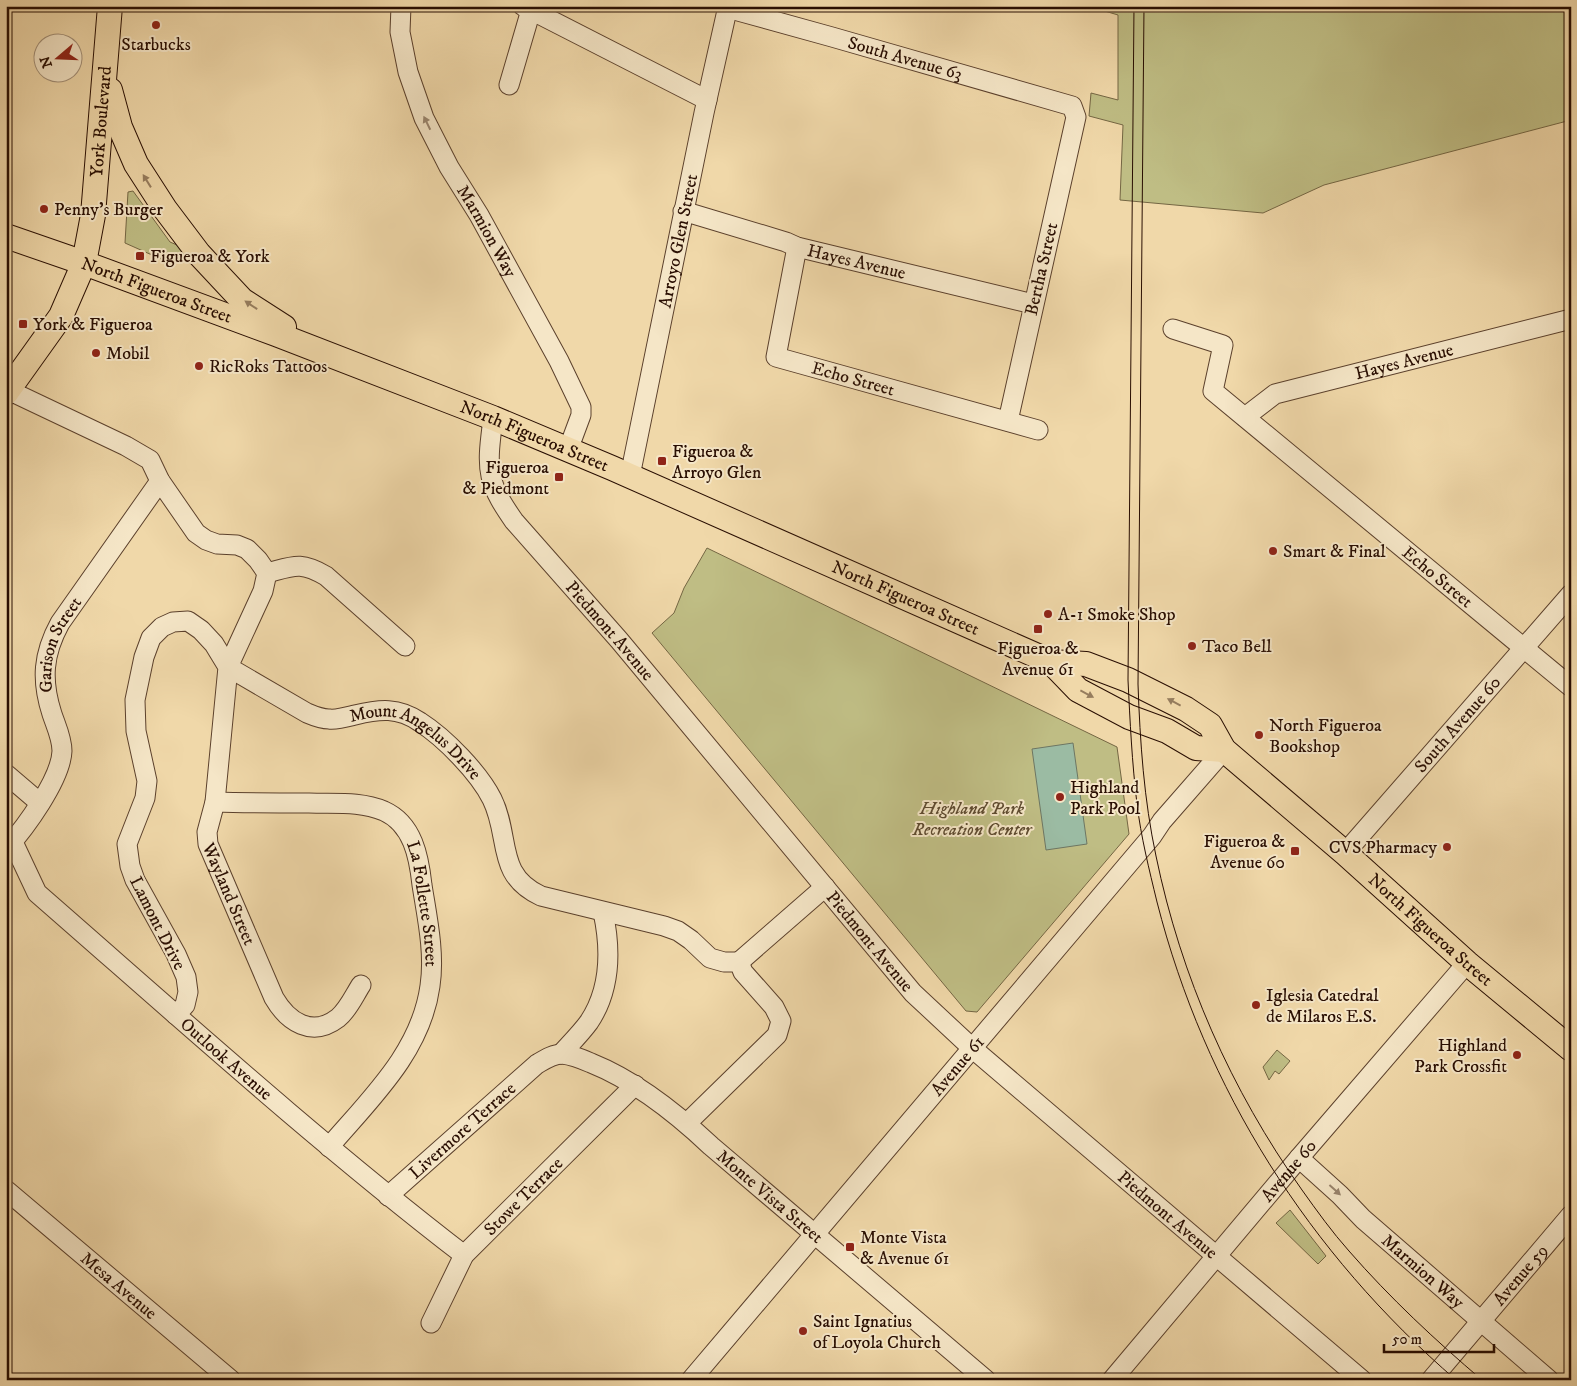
<svg xmlns="http://www.w3.org/2000/svg" width="1577" height="1386" font-family="'IM FELL DW Pica',serif">
  <style>
    .green { fill: #bfbd84; stroke: #746643 }
    .water { fill: #9bbba3; stroke: #6d7663 }
    .lines { fill: none; stroke-linecap: round; stroke-linejoin: round }
    .minor-casing { stroke: #5b402c; stroke-width: 21 }
    .major-casing { stroke: #290e02; stroke-width: 26 }
    .minor { stroke: #f5e6c7; stroke-width: 19 }
    .major { stroke: #f0d8a9; stroke-width: 24 }
    .tram { stroke: #290e02; stroke-width: 1 }
    .oneway { fill: #99856e }
    .oneway2 { fill: #967d5e }
    .poi-dot { fill: #8f2418; stroke: #f5e6c7; stroke-width: 2 }
    .labels { text-anchor: middle; stroke-width: 4; stroke-linejoin: round; paint-order: stroke }
    .poi-label { font-size: 18px; fill: #290e02; stroke: #f5e6c7; text-anchor: start }
    .street-label { font-size: 18px; fill: #290e02; stroke: #f5e6c7 }
    .park-label { font-size: 18px; font-style: italic; fill: #5e4b30; stroke: #f5e6c7 }
  </style>
  <rect width="100%" height="100%" fill="#f0d8a9"/>
  <filter id="stains"><feTurbulence type="fractalNoise" baseFrequency=".004" numOctaves="4"/><feColorMatrix values="0 0 0 0 .2 0 0 0 0 .09 0 0 0 0 .02 0 0 0 .5 -.17"/></filter>
  <radialGradient id="worn" r=".72"><stop offset=".6" stop-color="#630" stop-opacity="0"/><stop offset="1" stop-color="#630" stop-opacity=".3"/></radialGradient>
  <!-- green -->
  <g class="green">
    <polygon points="1088,6 1129,6 1139,10 1153,6 1571,6 1571,120 1324,185 1263,213 1120,200 1123,125 1089,116 1091,93 1118,100 1118,15"/>
    <polygon points="133,191 170,242 177,245 184,253 170,263 125,243 128,192"/>
    <polygon points="707,548 1117,747 1129,834 977,1012 966,1011 652,633 674,613 684,588"/>
    <polygon points="1277,1050 1290,1061 1279,1074 1275,1071 1269,1080 1263,1067"/>
    <polygon points="1290,1210 1326,1256 1318,1264 1276,1223"/>
  </g>
  <!-- water -->
  <polygon class="water" points="1073,743 1087,844 1046,850 1032,749"/>
  <g class="lines">
    <!-- minor casing -->
    <g class="minor-casing">
      <g id="minor">
        <path id="s1" d="M401,6L400,32L408,72L424,118L449,167L479,215L559,361L581,407V415L568,450"/>
        <polyline points="523,6 707,100"/>
        <path id="s2" d="M727,8L832,37L1072,106L1076,117L1008,421"/>
        <polyline points="509,85 531,10"/>
        <path id="s3" d="M683,211L786,242L797,247L1033,304"/>
        <path id="s4" d="M797,247L776,357L1038,430"/>
        <path id="s5" d="M1173,329L1223,345L1213,391L1571,687"/>
        <path id="s6" d="M8,390L126,446L150,460L160,481L196,533L206,540L217,544L237,545L247,549L258,560L267,573L263,591L228,667L307,713C314,716 321,719 329,719C337,720 347,717 355,715C380,709 398,707 420,722C445,738 479,773 492,799C511,837 495,875 541,896L664,926L678,931L691,940L710,958L724,962H739L743,972L774,1007L781,1021L777,1035L687,1123"/>
        <path id="s7" d="M1245,417L1275,394L1571,319"/>
        <path id="s8" d="M493,418C491,437 487,458 491,476C494,492 505,508 514,521L619,640L913,993L972,1048L1362,1380"/>
        <path id="s9" d="M630,476L704,113L728,6"/>
        <path d="M267,573C294,566 300,561 326,576L405,646"/>
        <polyline points="6,774 40,803"/>
        <path id="s10" d="M215,802C246,803 278,803 309,803C335,804 360,801 384,811C413,824 419,857 422,885C427,917 435,953 430,986C421,1052 370,1099 329,1147"/>
        <path id="s11" d="M13,842L37,893C178,1016 316,1141 464,1255"/>
        <path id="s12" d="M6,849C25,828 61,779 62,751C62,738 56,726 52,714C41,680 43,654 60,623L160,481"/>
        <path id="s13" d="M1345,853L1571,594"/>
        <polyline points="739,962 825,887"/>
        <path id="s14" d="M176,1015L185,1005L188,992L186,977L176,954L135,880L130,866L127,844L145,798L147,781L136,731L135,700L144,657L151,638L162,627L173,622L188,621L201,630L214,644L228,667L215,802L207,832L208,844L274,998C288,1022 312,1038 338,1018C348,1010 354,996 361,985"/>
        <path d="M561,1054C570,1044 581,1033 589,1022C611,989 611,949 603,912"/>
        <path id="s15" d="M1299,1158L1340,1195L1363,1219L1549,1380"/>
        <path id="s16" d="M6,1190L231,1380"/>
        <path id="s17" d="M388,1196L537,1064C544,1060 553,1054 562,1054C572,1055 582,1059 591,1063C636,1081 676,1113 711,1146L986,1380"/>
        <path id="s18" d="M431,1323L464,1255L635,1085"/>
        <path id="s19" d="M691,1380L1152,836L1162,821L1224,750"/>
        <path id="s20" d="M1112,1380L1299,1158L1467,963"/>
        <path id="s21" d="M1431,1380L1571,1215"/>
      </g>
    </g>
    <!-- major casing -->
    <g class="major-casing">
      <g id="major">
        <polyline points="110,90 120,127 136,164 165,209 199,254 242,300 284,327"/>
        <path id="s22" d="M6,236L84,263L276,334L493,418L612,468L1051,662L1086,664L1128,680L1186,709L1210,725L1224,750L1345,853L1467,963L1571,1049"/>
        <path id="s23" d="M6,393L61,316L84,263L93,215L110,6"/>
        <polyline points="1051,662 1078,690 1129,717 1167,731 1196,748 1224,750"/>
      </g>
    </g>
    <!-- minor -->
    <use href="#minor" class="minor"/>
    <!-- major -->
    <use href="#major" class="major"/>
    <!-- tram -->
    <g class="tram">
      <path d="M1134,6L1128,680C1130,721 1132,763 1137,804C1141,837 1149,869 1157,902C1205,1090 1309,1253 1456,1380"/>
      <path d="M1144,6L1138,684C1140,742 1144,800 1156,856C1181,977 1231,1090 1302,1190C1317,1211 1332,1232 1349,1251C1390,1298 1435,1340 1482,1380"/>
    </g>
  </g>
  <!-- one-way arrows -->
  <defs><path id="oneway-solid" d="M-6-.8H1V-3.2L6.5 0L1 3.2V.8H-6Z" transform="scale(1.25)"/></defs>
  <g class="oneway">
    <use href="#oneway-solid" transform="translate(427 123) rotate(-116)"/>
    <use href="#oneway-solid" transform="translate(1335 1190) rotate(42)"/>
  </g>
  <g class="oneway2">
    <use href="#oneway-solid" transform="translate(147 181) rotate(-122)"/>
    <use href="#oneway-solid" transform="translate(251 305) rotate(-146)"/>
    <use href="#oneway-solid" transform="translate(1087 694) rotate(28)"/>
    <use href="#oneway-solid" transform="translate(1174 702) rotate(-152)"/>
  </g>
  <!-- markers -->
  <g class="poi-dot">
    <circle cx="156" cy="25" r="5"/>
    <circle cx="44" cy="209" r="5"/>
    <rect x="135" y="251" width="10" height="10" rx="2.5"/>
    <rect x="18" y="319" width="10" height="10" rx="2.5"/>
    <circle cx="96" cy="353" r="5"/>
    <circle cx="199" cy="366" r="5"/>
    <rect x="657" y="456" width="10" height="10" rx="2.5"/>
    <rect x="554" y="472" width="10" height="10" rx="2.5"/>
    <circle cx="1273" cy="551" r="5"/>
    <circle cx="1048" cy="614" r="5"/>
    <rect x="1033" y="624" width="10" height="10" rx="2.5"/>
    <circle cx="1192" cy="646" r="5"/>
    <circle cx="1259" cy="735" r="5"/>
    <circle cx="1060" cy="797" r="5"/>
    <circle cx="1447" cy="847" r="5"/>
    <rect x="1290" y="846" width="10" height="10" rx="2.5"/>
    <circle cx="1256" cy="1005" r="5"/>
    <circle cx="1517" cy="1055" r="5"/>
    <rect x="845" y="1242" width="10" height="10" rx="2.5"/>
    <circle cx="803" cy="1331" r="5"/>
  </g>
  <g class="labels">
    <!-- poi labels -->
    <g class="poi-label">
      <text x="156" y="50" text-anchor="middle">Starbucks</text>
      <text x="54" y="215">Penny's Burger</text>
      <text x="150" y="262">Figueroa &amp; York</text>
      <text x="33" y="330">York &amp; Figueroa</text>
      <text x="106" y="359">Mobil</text>
      <text x="209" y="372">RicRoks Tattoos</text>
      <text x="672" y="457">Figueroa &amp;<tspan x="672" dy="21">Arroyo Glen</tspan></text>
      <text x="549" y="473" text-anchor="end">Figueroa<tspan x="549" dy="21">&amp; Piedmont</tspan></text>
      <text x="1283" y="557">Smart &amp; Final</text>
      <text x="1058" y="620">A-1 Smoke Shop</text>
      <text x="1202" y="652">Taco Bell</text>
      <text x="1038" y="654" text-anchor="middle">Figueroa &amp;<tspan x="1038" dy="21">Avenue 61</tspan></text>
      <text x="1269" y="731">North Figueroa<tspan x="1269" dy="21">Bookshop</tspan></text>
      <text x="1070" y="793">Highland<tspan x="1070" dy="21">Park Pool</tspan></text>
      <text x="1285" y="847" text-anchor="end">Figueroa &amp;<tspan x="1285" dy="21">Avenue 60</tspan></text>
      <text x="1437" y="853" text-anchor="end">CVS Pharmacy</text>
      <text x="1266" y="1001">Iglesia Catedral<tspan x="1266" dy="21">de Milaros E.S.</tspan></text>
      <text x="1507" y="1051" text-anchor="end">Highland<tspan x="1507" dy="21">Park Crossfit</tspan></text>
      <text x="860" y="1243">Monte Vista<tspan x="860" dy="21">&amp; Avenue 61</tspan></text>
      <text x="813" y="1327">Saint Ignatius<tspan x="813" dy="21">of Loyola Church</tspan></text>
    </g>
    <!-- street labels -->
    <g class="street-label">
      <text dy="6" stroke="none"><textPath href="#s2" startOffset="185">South Avenue 63</textPath></text>
      <text dy="6" stroke="none"><textPath href="#s23" startOffset="295">York Boulevard</textPath></text>
      <text dy="6" stroke="none"><textPath href="#s1" startOffset="245">Marmion Way</textPath></text>
      <text dy="6" stroke="none"><textPath href="#s9" startOffset="240">Arroyo Glen Street</textPath></text>
      <text dy="6" stroke="none"><textPath href="#s3" startOffset="181">Hayes Avenue</textPath></text>
      <text transform="translate(1041 269) rotate(-77)" y="6">Bertha Street</text>
      <text dy="6" stroke="none"><textPath href="#s22" startOffset="160">North Figueroa Street</textPath></text>
      <text dy="6" stroke="none"><textPath href="#s7" startOffset="171">Hayes Avenue</textPath></text>
      <text dy="6" stroke="none"><textPath href="#s4" startOffset="192">Echo Street</textPath></text>
      <text dy="6" stroke="none"><textPath href="#s22" startOffset="565">North Figueroa Street</textPath></text>
      <text dy="6" stroke="none"><textPath href="#s5" startOffset="391">Echo Street</textPath></text>
      <text dy="6" stroke="none"><textPath href="#s22" startOffset="970">North Figueroa Street</textPath></text>
      <text dy="6" stroke="none"><textPath href="#s8" startOffset="255">Piedmont Avenue</textPath></text>
      <text dy="6" stroke="none"><textPath href="#s12" startOffset="226">Garison Street</textPath></text>
      <text dy="6" stroke="none"><textPath href="#s13" startOffset="171">South Avenue 60</textPath></text>
      <text dy="6" stroke="none"><textPath href="#s6" startOffset="645">Mount Angelus Drive</textPath></text>
      <text dy="6" stroke="none"><textPath href="#s14" startOffset="739">Wayland Street</textPath></text>
      <text dy="6" stroke="none"><textPath href="#s10" startOffset="276">La Follette Street</textPath></text>
      <text transform="translate(158 923) rotate(63)" y="6">Lamont Drive</text>
      <text dy="6" stroke="none"><textPath href="#s22" startOffset="1605">North Figueroa Street</textPath></text>
      <text dy="6" stroke="none"><textPath href="#s8" startOffset="660">Piedmont Avenue</textPath></text>
      <text dy="6" stroke="none"><textPath href="#s11" startOffset="308">Outlook Avenue</textPath></text>
      <text dy="6" stroke="none"><textPath href="#s19" startOffset="412">Avenue 61</textPath></text>
      <text dy="6" stroke="none"><textPath href="#s17" startOffset="99">Livermore Terrace</textPath></text>
      <text dy="6" stroke="none"><textPath href="#s20" startOffset="274">Avenue 60</textPath></text>
      <text dy="6" stroke="none"><textPath href="#s17" startOffset="481">Monte Vista Street</textPath></text>
      <text dy="6" stroke="none"><textPath href="#s18" startOffset="159">Stowe Terrace</textPath></text>
      <text dy="6" stroke="none"><textPath href="#s8" startOffset="1065">Piedmont Avenue</textPath></text>
      <text dy="6" stroke="none"><textPath href="#s15" startOffset="168">Marmion Way</textPath></text>
      <text dy="6" stroke="none"><textPath href="#s21" startOffset="138">Avenue 59</textPath></text>
      <text dy="6" stroke="none"><textPath href="#s16" startOffset="148">Mesa Avenue</textPath></text>
    </g>
    <!-- park labels -->
    <g class="park-label">
      <text x="972" y="814">Highland Park<tspan x="972" dy="21">Recreation Center</tspan></text>
    </g>
  </g>
  <!-- margin -->
  <rect width="1577" height="1386" fill="none" stroke="#f0d8a9" stroke-width="25"/>
  <rect x="8" y="8" width="1562" height="1371" fill="none" stroke="#290e02" stroke-width="2.5"/>
  <rect x="12" y="12" width="1552" height="1361" fill="none" stroke="#290e02"/>
  <!-- north arrow -->
  <g transform="translate(58 58) rotate(251)"><circle r="24" fill="#f5e6c7" stroke="#a39078"/>
  <path d="M0-4L9 19L0 12L-9 19Z" fill="#8f2418"/>
  <text y="-8" font-size="14" font-weight="bold" text-anchor="middle" fill="#290e02">N</text>
  </g>
  <!-- scale -->
  <path d="M1384 1344v8h110v-8" fill="none" stroke="#290e02" stroke-width="2.5"/>
  <text x="1392" y="1344" font-size="15" fill="#290e02" stroke="#f5e6c7" stroke-width="4" paint-order="stroke">50 m</text>
  <rect width="100%" height="100%" filter="url(#stains)"/>
  <rect width="100%" height="100%" fill="url(#worn)"/>
</svg>
